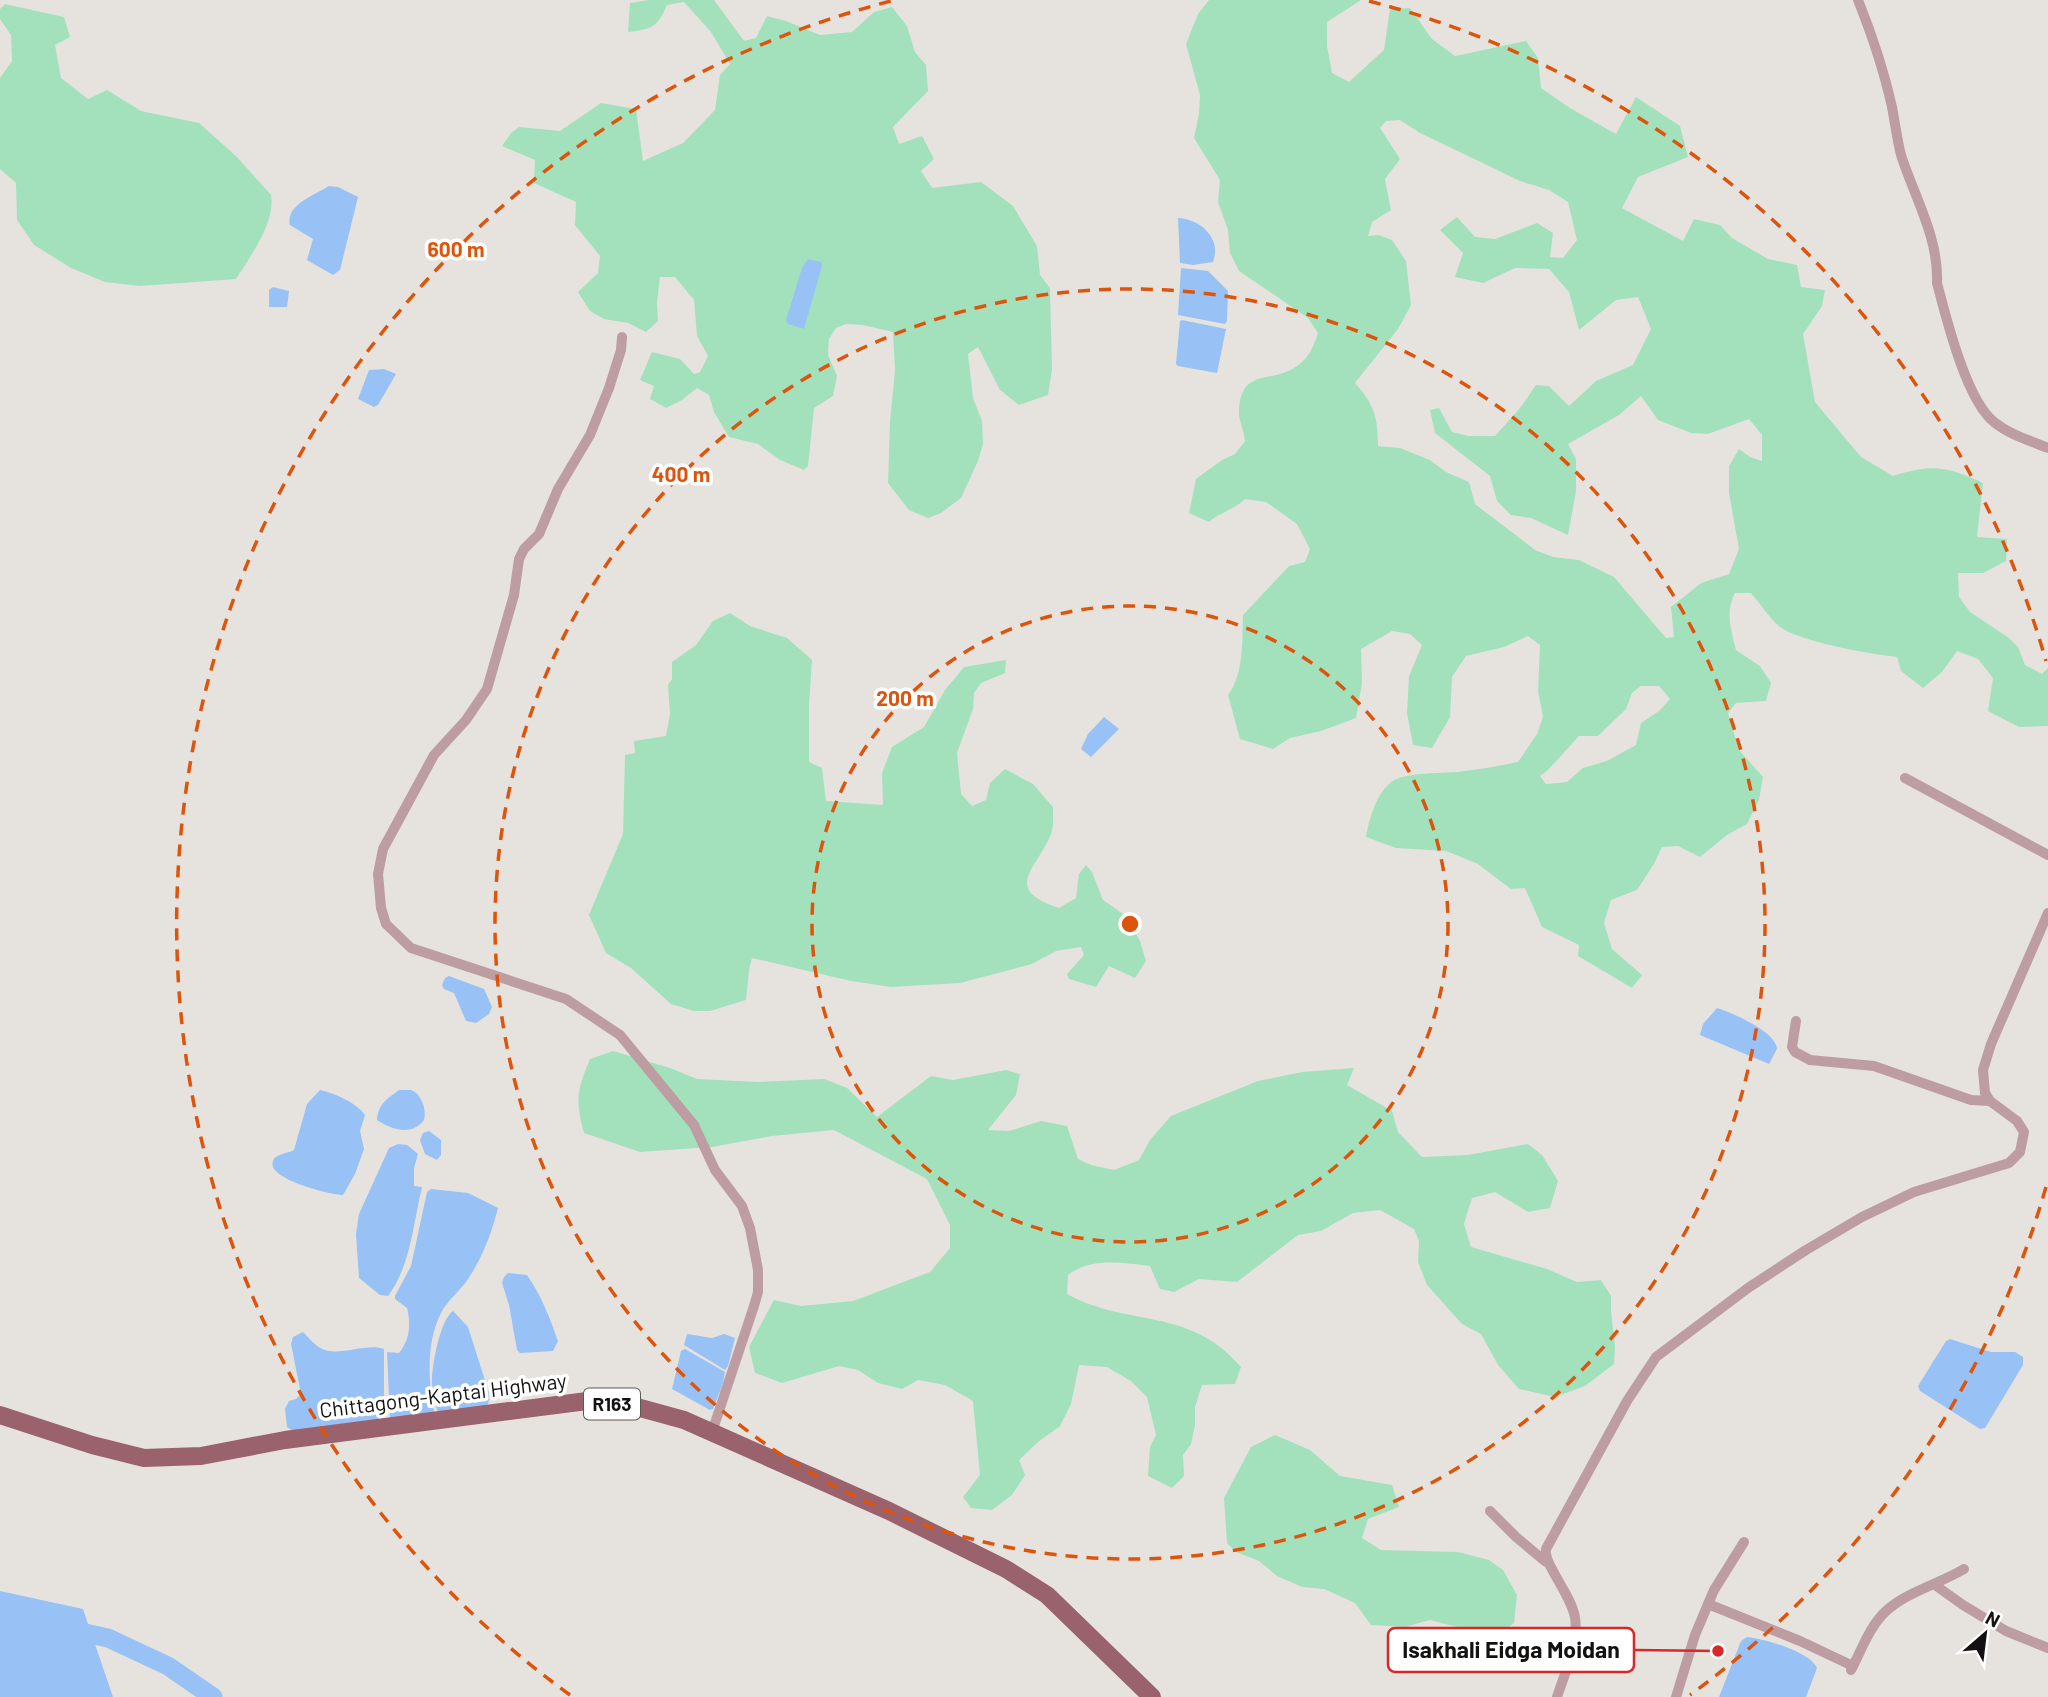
<svg xmlns="http://www.w3.org/2000/svg" width="2048" height="1697" font-family="Barlow,sans-serif">
  <style>
    .green { fill: #a3e1bc; fill-rule: evenodd }
    .water { fill: #98c1f5 }
    .lines { fill: none; stroke-linecap: round; stroke-linejoin: round }
    .river { stroke: #98c1f5; stroke-width: 19 }
    .street { stroke: #be9da2; stroke-width: 10 }
    .primary { stroke: #9a626c; stroke-width: 18 }
    .ring { fill: none; stroke: #dd550c; stroke-width: 3.5; stroke-dasharray: 12 9 }
    .labels { text-anchor: middle; stroke-width: 7; stroke-linejoin: round; paint-order: stroke }
    .shield { fill: #fff; stroke: #5a5958; stroke-width: 2 }
    .shield-label { font-size: 19px; font-weight: bold; fill: #131211 }
    .street-label { font-size: 21px; fill: #131211; stroke: #fff }
    .centre { fill: #dd550c; stroke: #fff; stroke-width: 3.5 }
    .ring-label { font-size: 21px; text-anchor: middle; font-weight: bold; fill: #dd550c; stroke: #fff; stroke-width: 7; stroke-linejoin: round; paint-order: stroke }
    .leader { fill: none; stroke: #d62828; stroke-width: 2.5 }
    .callout-dot { fill: #d62828; stroke: #fff; stroke-width: 2.5 }
    .callout { fill: #fff; stroke: #d62828; stroke-width: 2.5 }
    .callout-label { font-size: 23px; text-anchor: middle; font-weight: bold; fill: #131211 }
  </style>
  <rect width="100%" height="100%" fill="#e6e3df"/>
  <!-- green -->
  <g class="green">
    <path d="M649,0H714L744,41L756,38L767,16L786,21L820,35L852,32L874,12L892,7L907,26L915,52L926,65L928,91L893,127L899,144L922,136L934,159L921,171L932,188L981,182L1013,206L1037,246L1040,275L1050,288L1052,370L1048,395L1019,405L1000,390L978,347L968,354L973,398L982,421L983,444L978,461L961,498L941,513L928,518L909,510L888,483L890,421L895,371L893,332L863,325L846,324L836,328L829,339L828,355L837,376L833,396L814,408L808,466L804,470L780,460L758,444L729,437L714,412L709,395L697,388L682,400L666,408L650,399L654,386L640,380L652,352L680,359L694,374L700,372L708,356L697,336L694,300L675,277H660L657,302L658,321L646,332L628,323L604,319L590,311L578,292L598,273L600,256L575,225L576,202L534,183L535,160L502,146L511,133L519,127L560,131L601,103L636,109L643,161L683,143L715,110L720,75L730,64L711,32L684,2L667,5C657,28 652,29 628,32L630,3Z"/>
    <path d="M1209,0H1361L1327,22V46L1332,73L1349,82L1384,50L1390,9L1410,8L1432,39L1455,56L1526,41L1538,58L1541,88L1570,108L1616,134L1636,97L1680,126L1688,157L1638,177L1622,208L1683,241L1694,219L1720,225L1732,238L1768,259L1797,265L1801,287L1825,290L1822,306L1803,334L1815,402L1861,457L1893,476C1932,464 1946,466 1983,483L1977,537L2007,539L2006,561L1983,573H1958L1959,597L1970,612L2009,638L2018,647L2025,665L2042,674L2048,668V726L2019,727L1988,711L1993,678L1978,659L1957,651L1942,672L1923,688L1901,671L1897,657C1871,654 1800,642 1780,627C1769,618 1760,603 1751,593H1735C1725,612 1731,630 1736,650L1760,666L1771,683L1766,701L1736,703L1728,713L1739,750L1763,777L1759,800L1747,824L1727,835L1700,857L1678,846L1662,847L1654,864L1637,890L1611,900L1604,923L1612,949L1642,975L1632,988L1578,956L1579,945L1542,927L1525,888L1511,889L1478,864L1446,851L1396,848L1366,837C1369,819 1376,795 1390,783C1403,771 1446,774 1465,771C1483,769 1501,765 1518,762L1537,734L1543,717L1538,691L1540,645L1528,636L1504,647L1466,656L1452,677L1450,717L1432,748L1413,745L1407,713L1409,676L1422,645L1410,634L1392,631L1361,649L1362,683L1356,718L1321,731L1290,738L1273,749L1240,739L1228,695C1244,674 1242,641 1243,615L1289,566L1305,562L1310,549L1297,524L1266,502L1245,499C1234,510 1220,512 1209,522L1189,513L1196,479L1222,460L1235,454L1245,441C1244,430 1238,420 1239,409C1242,369 1269,383 1294,368C1308,360 1313,348 1318,333L1308,318L1239,271L1230,253L1228,230L1218,202L1220,180L1194,138L1199,114L1200,95L1186,44L1198,14ZM1400,120L1420,133L1520,181L1549,190L1568,202L1577,240L1563,258L1550,257L1553,233L1537,223L1495,239L1475,237L1457,217L1440,230L1463,253L1455,277L1483,283L1515,268L1549,269L1569,292L1579,330L1616,300L1638,297L1651,329L1633,365L1596,381L1569,406L1549,386L1536,385L1520,408L1495,436H1469L1452,432L1439,408L1430,410L1435,433L1490,476L1497,501L1511,515L1531,518L1568,535L1576,491V459L1568,444L1619,415L1641,396L1658,420L1691,433L1708,434L1749,419L1762,435V461L1750,457L1739,449L1729,466V493L1739,549L1729,574L1701,583L1671,607L1674,637L1666,638L1614,577L1579,560L1553,557L1535,550L1475,504L1469,482L1446,472L1430,460L1400,448L1378,446C1378,417 1374,404 1355,383L1398,329L1411,305L1406,261L1392,240L1378,235L1368,236L1372,222L1391,210L1385,179L1400,159L1380,128L1386,121ZM1641,686H1659L1670,699L1659,711L1641,723L1636,745L1607,761L1583,768L1567,782L1546,784L1540,776L1548,770L1579,736H1598L1626,709L1632,693Z"/>
    <path d="M5,4L64,17L70,37L55,45L61,78L88,99L107,90L141,111L199,123L237,157L271,195C276,222 250,257 236,279L140,286L105,282L71,268L34,245L17,220L16,183L0,169V78L12,61L11,35L0,19V9Z"/>
    <path d="M730,613L750,626L787,638L812,660L809,704V762L822,768L826,801L883,805L882,773L892,747L924,727L945,690L964,667L1006,660L1005,673L981,683L974,693L973,709L957,753L961,794L972,806L986,800L990,783L1005,769L1033,784L1053,807C1053,816 1054,826 1051,834C1037,869 1001,889 1059,908L1076,898L1079,874L1086,865L1092,872L1103,900L1126,916L1140,941L1146,961L1135,978L1109,966L1096,987L1069,979L1067,974L1084,955L1081,947L1056,951L1032,964L960,983L891,987L851,981L752,958C748,969 748,987 746,1000L710,1011H694L671,1004L631,968L606,953L589,915L623,834L625,755L635,753L634,741L666,736L670,714L668,685L672,679V662L696,645L713,621Z"/>
    <path d="M613,1051L670,1068L697,1079L759,1082L824,1079L847,1088L877,1117L931,1076L953,1080L1006,1070L1020,1074L1016,1095L988,1130L1009,1131L1041,1121L1067,1126L1078,1159L1091,1165L1114,1170L1139,1160L1150,1140L1171,1116L1258,1081L1302,1072L1354,1068L1347,1085L1392,1111L1398,1132L1422,1157L1468,1155L1528,1144L1542,1155L1558,1181L1550,1208L1528,1212L1495,1192L1472,1198L1464,1224L1471,1247L1547,1269L1577,1282L1601,1280L1611,1296V1311L1615,1347L1614,1364L1585,1386L1555,1397L1519,1389L1498,1365L1481,1334L1462,1324L1427,1285L1418,1262L1419,1241L1414,1229L1380,1210L1353,1213L1321,1231L1298,1235L1237,1282L1199,1279L1174,1292L1160,1289L1150,1266C1123,1263 1091,1257 1068,1275L1067,1294C1129,1328 1189,1306 1241,1367L1235,1384L1202,1385L1195,1407V1426L1191,1444L1183,1455L1184,1476L1172,1488L1148,1476L1150,1447L1156,1435L1147,1397L1131,1381L1107,1367L1079,1365L1071,1404L1060,1426L1038,1442L1019,1460L1025,1475L1012,1495L992,1510L971,1508L963,1497L980,1475L973,1401L945,1385L918,1380L902,1389L878,1383L858,1370L839,1366L782,1383L755,1373L749,1347L774,1300L801,1306L853,1301L930,1272L950,1248V1225L927,1179L834,1130L772,1136L712,1147L640,1152L584,1133C575,1100 577,1090 590,1059Z"/>
    <polygon points="1275,1435 1310,1450 1340,1476 1392,1485 1399,1507 1368,1519 1362,1538 1381,1550 1458,1552 1489,1560 1503,1570 1517,1595 1514,1623 1500,1633 1473,1631 1430,1620 1405,1627 1371,1625 1355,1603 1324,1589 1302,1587 1277,1576 1259,1561 1236,1552 1227,1543 1224,1498 1251,1447"/>
  </g>
  <!-- water -->
  <g class="water">
    <path d="M329,186L338,187L358,197L340,270L333,275L307,260L313,239L290,225C285,205 315,195 329,186Z"/>
    <path d="M1178,218C1200,219 1222,238 1213,262L1193,265L1180,263Z"/>
    <polygon points="808,259 821,262 822,266 804,329 788,324 786,320 802,268"/>
    <polygon points="1181,268 1208,271 1228,291 1227,321 1225,324 1178,315"/>
    <polygon points="273,287 289,291 287,307 269,307 269,290"/>
    <polygon points="1182,320 1226,329 1217,373 1178,366 1176,364 1180,321"/>
    <polygon points="384,369 396,374 378,405 374,407 358,399 369,370"/>
    <polygon points="1104,717 1119,729 1091,757 1081,749 1088,734"/>
    <polygon points="449,976 484,989 492,1007 489,1014 476,1023 466,1021 454,993 444,989 442,985 445,978"/>
    <path d="M1717,1008C1733,1013 1776,1032 1777,1049L1769,1064L1700,1035L1703,1024Z"/>
    <path d="M320,1090C334,1093 357,1103 365,1115L360,1131L364,1149L355,1174L343,1195C331,1195 261,1178 274,1159C277,1154 289,1153 294,1150L307,1104Z"/>
    <path d="M399,1090C400,1090 410,1090 411,1090C422,1094 427,1111 424,1120C412,1136 392,1130 377,1120C378,1104 387,1099 399,1090Z"/>
    <polygon points="429,1131 441,1140 441,1155 437,1160 425,1154 420,1140 423,1133"/>
    <path d="M398,1144L407,1145L418,1154L414,1168V1186L422,1187C413,1224 411,1265 388,1296L380,1295L359,1278L356,1234L359,1214L389,1148Z"/>
    <path d="M431,1189L468,1193L498,1208C491,1235 482,1259 466,1282C458,1292 448,1301 442,1311C426,1341 428,1380 434,1412L432,1415L390,1419L387,1352L399,1353C410,1340 411,1324 407,1308L395,1299V1296L411,1266L427,1192Z"/>
    <path d="M508,1273L527,1275C541,1295 550,1318 558,1341L553,1351L520,1353L517,1350L509,1305L502,1283L504,1277Z"/>
    <path d="M453,1311L468,1327L490,1396L488,1404L484,1407L439,1413L437,1410C435,1401 432,1391 432,1381C432,1365 440,1320 453,1311Z"/>
    <path d="M303,1332C308,1337 314,1344 320,1348C337,1358 367,1342 384,1349V1420L296,1433L287,1427L285,1409L289,1401L296,1399L301,1394L291,1344L293,1337Z"/>
    <polygon points="687,1334 712,1338 724,1334 735,1338 728,1366 725,1370 684,1345"/>
    <polygon points="1950,1339 1991,1352 2015,1352 2023,1357 2023,1365 1985,1428 1980,1429 1920,1391 1918,1386 1946,1341"/>
    <polygon points="685,1349 725,1372 723,1383 713,1409 710,1410 672,1389 681,1351"/>
    <polygon points="0,1591 83,1609 113,1697 0,1697"/>
    <path d="M1747,1637C1765,1639 1810,1652 1817,1668L1806,1697H1719L1741,1641Z"/>
  </g>
  <g class="lines">
    <!-- river -->
    <polyline class="river" points="67,1629 108,1638 168,1666 213,1697"/>
    <!-- street -->
    <g class="street">
      <path d="M1858,0C1872,35 1884,71 1892,107C1895,123 1897,139 1901,155C1914,196 1939,238 1937,283C1946,317 1966,400 1994,422C2010,435 2029,440 2048,448"/>
      <polyline points="622,337 621,350 609,388 590,435 558,489 539,534 524,549 519,559 514,595 487,689 466,720 434,755 383,849 378,874 381,908 386,924 411,948 566,999 620,1035 694,1125 715,1170 742,1206 750,1228 758,1270 758,1292 754,1306 712,1432"/>
      <polyline points="1905,778 2048,855"/>
      <polyline points="1796,1021 1792,1047 1795,1052 1810,1060 1874,1066 1971,1100 1990,1101"/>
      <polyline points="1490,1511 1516,1537 1546,1562"/>
      <polyline points="1935,1585 1963,1605 2006,1631 2048,1648"/>
      <polyline points="1708,1604 1800,1641 1853,1666"/>
      <path d="M1851,1670C1861,1651 1870,1626 1885,1612C1906,1592 1939,1584 1964,1569"/>
      <path d="M1557,1697C1565,1672 1579,1644 1575,1618C1572,1595 1543,1564 1546,1549L1627,1401L1656,1357L1748,1288L1806,1250L1862,1217L1914,1192L2009,1163L2020,1152L2024,1132L2017,1121L1990,1101L1985,1093L1983,1070L1991,1044L2048,913"/>
      <polyline points="1676,1697 1695,1635 1714,1590 1744,1542"/>
    </g>
    <!-- primary -->
    <polyline class="primary" points="0,1415 92,1445 144,1458 201,1456 285,1440 587,1401 633,1406 684,1420 889,1511 1006,1569 1047,1595 1152,1697"/>
  </g>
  <!-- distance rings -->
  <g class="ring">
    <circle cx="1130" cy="924" r="318"/>
    <circle cx="1130" cy="924" r="635"/>
    <path d="M2046 1187A953 953 0 0 1 1690 1695M570 1695A953 953 0 0 1 891 1M1369 1A953 953 0 0 1 2046 661"/>
  </g>
  <g class="labels">
    <!-- shield labels -->
    <rect class="shield" x="584" y="1388.5" width="56" height="31" rx="5"/>
    <g class="shield-label">
      <text x="612" y="1411">R163</text>
    </g>
    <!-- street labels -->
    <g class="street-label">
      <text transform="translate(443 1396) rotate(-7)" y="7">Chittagong-Kaptai Highway</text>
    </g>
  </g>
  <circle cx="1130" cy="924" r="10" class="centre"/>
  <g class="ring-label">
    <text x="456" y="257">600 m</text>
    <text x="681" y="482">400 m</text>
    <text x="905" y="706">200 m</text>
  </g>
  <!-- callouts -->
  <path class="leader" d="M1718 1651L1634 1650"/>
  <circle class="callout-dot" cx="1718" cy="1651" r="7"/>
  <rect class="callout" x="1388" y="1628" width="246" height="44" rx="7"/>
  <g class="callout-label">
    <text x="1511" y="1658">Isakhali Eidga Moidan</text>
  </g>
  <!-- north arrow -->
  <g transform="translate(1985 1634) rotate(28)" stroke="#ffffff" stroke-width="5" paint-order="stroke">
  <path d="M0-5L12 26L0 18L-12 26Z" fill="#131211"/>
  <text y="-10" font-size="19" font-weight="bold" text-anchor="middle" fill="#131211">N</text>
  </g>
</svg>
